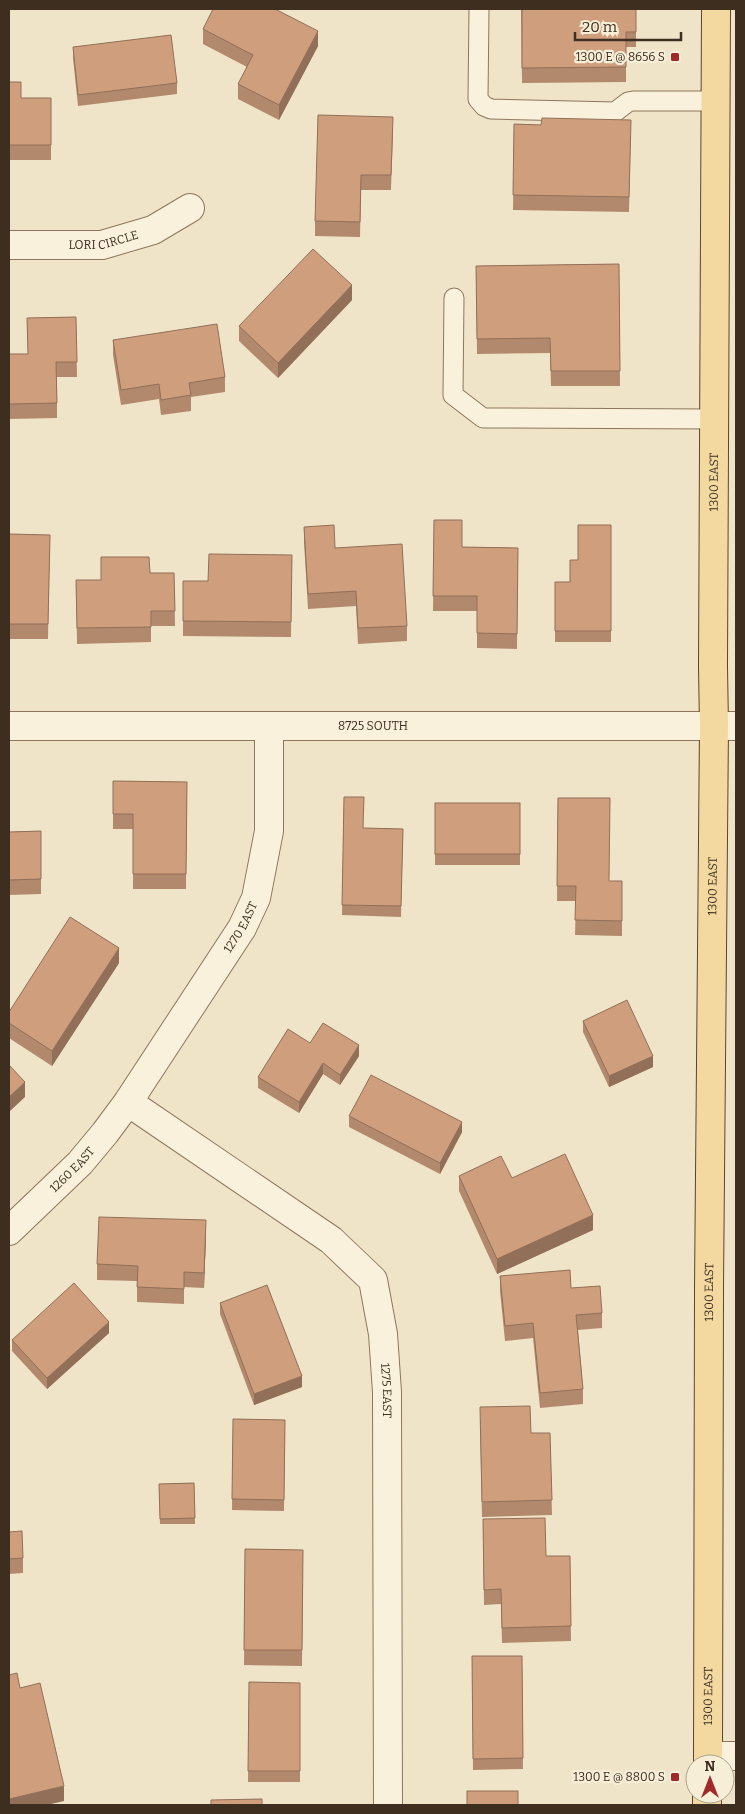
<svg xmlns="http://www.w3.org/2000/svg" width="745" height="1814" font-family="Bitter,serif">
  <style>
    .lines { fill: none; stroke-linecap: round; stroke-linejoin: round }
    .service-casing { stroke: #8d765c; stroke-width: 21 }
    .minor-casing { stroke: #8d765c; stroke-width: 30 }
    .primary-casing { stroke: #5b4430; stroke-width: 30 }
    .service { stroke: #faf1dc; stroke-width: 19 }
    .minor { stroke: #faf1dc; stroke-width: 28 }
    .primary { stroke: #f3d9a0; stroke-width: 28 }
    .wall { fill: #b2896c }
    .shaded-wall { fill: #916f58 }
    .building { fill: #cf9f7d; stroke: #916f58 }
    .poi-dot { fill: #9e2a2b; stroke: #f7eed8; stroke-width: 2 }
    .labels { text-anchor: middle; stroke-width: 4.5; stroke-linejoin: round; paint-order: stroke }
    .poi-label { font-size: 12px; fill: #3d2e20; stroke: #f7eed8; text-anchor: end }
    .street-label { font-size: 12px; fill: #3d2e20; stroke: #f7eed8 }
  </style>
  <rect width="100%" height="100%" fill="#f0e4c8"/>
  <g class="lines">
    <!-- service casing -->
    <g class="service-casing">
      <g id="service">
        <polyline points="479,9 478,99 484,106 491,109 615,112 628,102 633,101 715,101"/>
        <polyline points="454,298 453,395 483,418 714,419"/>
      </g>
    </g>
    <!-- minor casing -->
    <g class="minor-casing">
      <g id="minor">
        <path id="s1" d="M9,245H102L153,230L190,208"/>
        <path id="s2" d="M9,726H736"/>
        <path id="s3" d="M128,1102L331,1240L373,1280L383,1334L387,1392L388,1805"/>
        <path id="s4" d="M9,1231L80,1163L105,1133L128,1102L242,928L256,898L269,831V726"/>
        <polyline points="708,1756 736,1756"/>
      </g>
    </g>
    <!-- primary casing -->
    <g class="primary-casing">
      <g id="primary">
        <path id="s5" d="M708,1764L709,1288L714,726L713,667L716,9"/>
        <polyline points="707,1805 707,1794"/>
      </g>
    </g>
    <!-- service -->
    <use href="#service" class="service"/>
    <!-- minor -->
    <use href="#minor" class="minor"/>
    <!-- primary -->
    <use href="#primary" class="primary"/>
  </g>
  <!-- wall -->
  <g class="wall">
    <polygon points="521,9 636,9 636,47 626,47 626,82 522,83"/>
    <polygon points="203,29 318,46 279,120 238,99 238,84 247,67 203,44"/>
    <polygon points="73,47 177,83 177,94 78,106 73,58"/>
    <polygon points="9,82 21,98 51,98 51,160 9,160"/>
    <polygon points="631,120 629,212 513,210 514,124 541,125"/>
    <polygon points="393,132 391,190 361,190 360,237 315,236 315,221"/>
    <polygon points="619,264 620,386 551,386 550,353 477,354 476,266"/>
    <polygon points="352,300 278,378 239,341 239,326"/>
    <polygon points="76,317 77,377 57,377 57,418 9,419 9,354 28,354 27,318"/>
    <polygon points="113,340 225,377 225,392 191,397 191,411 161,415 159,399 121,405 113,355"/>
    <polygon points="434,520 462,547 518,548 517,649 477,648 477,611 433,611"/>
    <polygon points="611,525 611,642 555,642 555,582 570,582 578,560"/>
    <polygon points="304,527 335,548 407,626 407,641 358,644 356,606 308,609 304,542"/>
    <polygon points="9,534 50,535 48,639 9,639"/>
    <polygon points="292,555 291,637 183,636 183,581 208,581"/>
    <polygon points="150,573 174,573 175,626 151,626 151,642 77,644 76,580 101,580"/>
    <polygon points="113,781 187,782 186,889 133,889 133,829 113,829"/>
    <polygon points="344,797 363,828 403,829 401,917 342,915"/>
    <polygon points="558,798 609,881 622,881 622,936 575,935 576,901 557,901"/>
    <rect x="435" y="803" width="85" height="62"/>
    <polygon points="41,831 41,894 9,895 9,832"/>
    <polygon points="119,963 52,1066 9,1038 9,1012"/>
    <polygon points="583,1021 653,1067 609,1087 583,1032"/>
    <polygon points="310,1043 359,1056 340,1085 323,1074 299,1113 258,1088 258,1077"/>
    <polygon points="349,1116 462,1132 440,1174 349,1127"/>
    <polygon points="459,1176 593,1230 497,1274 459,1191"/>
    <polygon points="206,1235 204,1288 184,1287 184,1304 137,1302 137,1281 97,1280 97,1264"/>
    <polygon points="500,1276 571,1288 602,1313 602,1328 578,1330 583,1389 583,1404 540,1408 533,1338 505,1341 500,1291"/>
    <polygon points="220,1303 302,1387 254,1405 220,1314"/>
    <polygon points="109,1333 47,1389 12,1351 12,1340"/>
    <polygon points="233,1419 285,1420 284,1511 232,1510"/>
    <polygon points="480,1422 531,1433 550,1433 552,1515 482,1517"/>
    <polygon points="194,1483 195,1524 160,1524 159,1484"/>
    <polygon points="483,1519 546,1556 570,1556 571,1641 502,1643 501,1604 484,1605"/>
    <polygon points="9,1532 23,1558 23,1573 9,1574"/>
    <polygon points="245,1549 303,1550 302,1666 244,1665"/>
    <polygon points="472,1656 522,1656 523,1769 473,1770"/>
    <polygon points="249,1682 300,1683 300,1782 248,1782"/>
  </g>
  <!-- shaded-wall -->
  <g class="shaded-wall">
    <polygon points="318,31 318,46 279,120 279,105"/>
    <polygon points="352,285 352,300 278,378 278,363"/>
    <polygon points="119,948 119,963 52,1066 52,1051"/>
    <polygon points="359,1045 359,1056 340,1085 340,1075"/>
    <polygon points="653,1056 653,1067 609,1087 609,1076"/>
    <polygon points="323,1063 323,1074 299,1113 299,1102"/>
    <polygon points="25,1082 25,1097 9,1112 9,1097"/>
    <polygon points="462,1122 462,1132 440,1174 440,1163"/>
    <polygon points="593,1215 593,1230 497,1274 497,1259"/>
    <polygon points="206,1220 206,1235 204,1288 204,1273"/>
    <polygon points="109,1322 109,1333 47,1389 47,1378"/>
    <polygon points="302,1376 302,1387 254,1405 254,1394"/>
    <polygon points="64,1786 64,1801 47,1805 9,1805 9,1799"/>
  </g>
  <!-- building -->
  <g class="building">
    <polygon points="213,9 275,9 318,31 279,105 238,84 253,55 203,29"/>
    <polygon points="522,9 636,9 636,32 626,32 626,67 522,68"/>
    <polygon points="171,35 177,83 78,95 73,47"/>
    <polygon points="9,82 21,82 21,98 51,98 51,145 9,145"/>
    <polygon points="318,115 393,117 391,175 361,175 360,222 315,221"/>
    <polygon points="542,118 631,120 629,197 513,195 514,124 541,125"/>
    <polygon points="313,249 352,285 278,363 239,326"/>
    <polygon points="619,264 620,371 551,371 550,338 477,339 476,266"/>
    <polygon points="76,317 77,362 56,362 57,403 9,404 9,354 28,354 27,318"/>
    <polygon points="217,324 225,377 189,383 191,395 161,400 159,384 121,390 113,340"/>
    <polygon points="434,520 462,520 462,547 518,548 517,634 477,633 477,596 433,596"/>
    <polygon points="334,525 335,548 402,544 407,626 358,628 356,591 308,594 304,527"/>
    <polygon points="578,525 611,525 611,631 555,631 555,582 570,582 570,560 578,560"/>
    <polygon points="9,534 50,535 48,624 9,624"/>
    <polygon points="209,554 292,555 291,622 183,621 183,581 208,581"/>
    <polygon points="101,557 149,557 150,573 174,573 175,611 151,611 151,627 77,628 76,580 101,580"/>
    <polygon points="113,781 187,782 186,874 133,874 133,814 113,814"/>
    <polygon points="344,797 364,797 363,828 403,829 401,906 342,905"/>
    <polygon points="558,798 610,798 609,881 622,881 622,921 575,920 576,886 557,886"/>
    <rect x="435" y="803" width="85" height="51"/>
    <polygon points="41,831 41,879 9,880 9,832"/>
    <polygon points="70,917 119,948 52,1051 9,1023 9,1012"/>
    <polygon points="627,1000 653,1056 609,1076 583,1021"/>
    <polygon points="323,1023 359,1045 340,1075 323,1063 299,1102 258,1077 288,1029 310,1043"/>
    <polygon points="9,1065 25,1082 9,1097"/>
    <polygon points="371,1075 462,1122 440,1163 349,1116"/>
    <polygon points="565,1154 593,1215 497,1259 459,1176 501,1156 512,1178"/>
    <polygon points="99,1217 206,1220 204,1273 184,1272 184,1289 137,1287 138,1266 97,1264"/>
    <polygon points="570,1270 571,1288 600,1286 602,1313 576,1315 583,1389 540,1393 533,1323 505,1326 500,1276"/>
    <polygon points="74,1283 109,1322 47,1378 12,1340"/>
    <polygon points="267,1285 302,1376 254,1394 220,1303"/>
    <polygon points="530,1406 531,1433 550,1433 552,1500 482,1502 480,1407"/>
    <polygon points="233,1419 285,1420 284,1500 232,1499"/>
    <polygon points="194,1483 195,1518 160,1519 159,1484"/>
    <polygon points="545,1518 546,1556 570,1556 571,1626 502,1628 501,1589 484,1590 483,1519"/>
    <polygon points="22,1531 23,1558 9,1559 9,1532"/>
    <polygon points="245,1549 303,1550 302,1650 244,1650"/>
    <polygon points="472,1656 522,1656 523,1758 473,1759"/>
    <polygon points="17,1673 20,1688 40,1683 64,1786 9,1799 9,1675"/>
    <polygon points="249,1682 300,1683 300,1771 248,1771"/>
    <rect x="467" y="1791" width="51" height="14"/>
    <polygon points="262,1799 262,1805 211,1805 211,1800"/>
  </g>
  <!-- markers -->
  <g class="poi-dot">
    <rect x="670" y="52" width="10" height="10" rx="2.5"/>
    <rect x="670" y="1772" width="10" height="10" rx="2.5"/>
  </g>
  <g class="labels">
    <!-- poi labels -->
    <g class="poi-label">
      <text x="665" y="61">1300 E @ 8656 S</text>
      <text x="665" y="1781">1300 E @ 8800 S</text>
    </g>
    <!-- street labels -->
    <g class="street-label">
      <text dy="4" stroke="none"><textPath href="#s1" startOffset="95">LORI CIRCLE</textPath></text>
      <text dy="4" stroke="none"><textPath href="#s5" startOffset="1282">1300 EAST</textPath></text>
      <text dy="4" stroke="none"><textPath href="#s2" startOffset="364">8725 SOUTH</textPath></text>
      <text dy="4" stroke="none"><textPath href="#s5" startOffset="878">1300 EAST</textPath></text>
      <text dy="4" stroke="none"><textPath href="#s4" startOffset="384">1270 EAST</textPath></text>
      <text dy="4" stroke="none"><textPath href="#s4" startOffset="88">1260 EAST</textPath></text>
      <text dy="4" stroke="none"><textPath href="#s5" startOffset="472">1300 EAST</textPath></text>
      <text dy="4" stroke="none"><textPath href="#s3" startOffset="415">1275 EAST</textPath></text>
      <text dy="4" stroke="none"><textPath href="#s5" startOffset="68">1300 EAST</textPath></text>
    </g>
  </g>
  <!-- border -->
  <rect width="745" height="1814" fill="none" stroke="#3d2e20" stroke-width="20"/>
  <!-- north arrow -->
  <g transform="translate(710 1779)"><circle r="24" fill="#f7eed8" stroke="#ada18e"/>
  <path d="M0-4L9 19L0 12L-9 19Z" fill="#9e2a2b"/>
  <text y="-8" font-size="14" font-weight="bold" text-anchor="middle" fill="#3d2e20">N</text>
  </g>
  <!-- scale -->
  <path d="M575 32v8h106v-8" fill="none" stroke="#3d2e20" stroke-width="2.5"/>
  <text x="582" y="32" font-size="15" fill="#3d2e20" stroke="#f7eed8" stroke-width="4" paint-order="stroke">20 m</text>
</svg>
